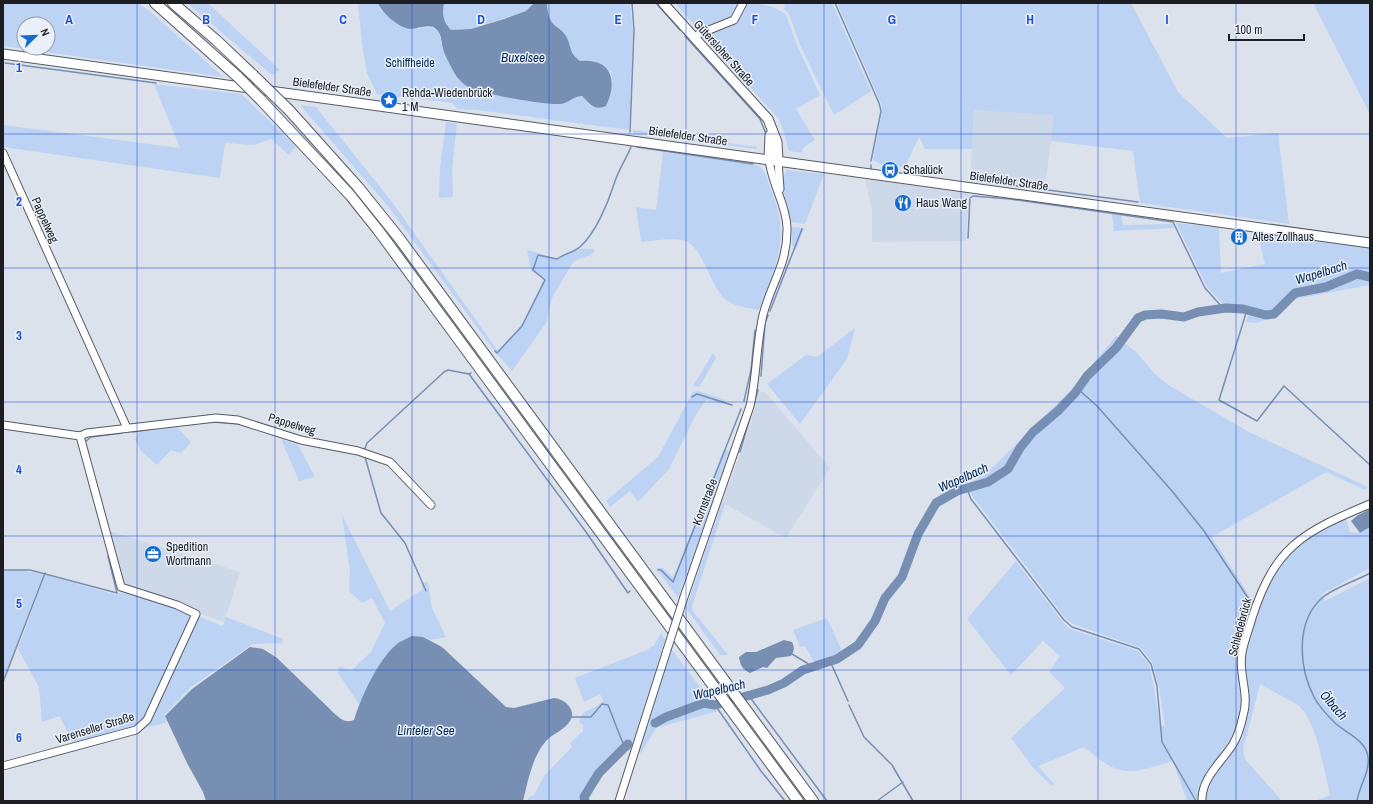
<svg xmlns="http://www.w3.org/2000/svg" width="1373" height="804" font-family="'Archivo Narrow',sans-serif">
  <style>
    .built { fill: #cdd8e8 }
    .green { fill: #bcd3f4; fill-rule: evenodd }
    .water { fill: #768fb3 }
    .lines { fill: none; stroke-linecap: round; stroke-linejoin: round }
    .stream { stroke: #768fb3; stroke-width: 1.5 }
    .river { stroke: #768fb3; stroke-width: 9 }
    .minor-casing { stroke: #555b63; stroke-width: 9 }
    .major-casing { stroke: #555b63; stroke-width: 11 }
    .highway-casing { stroke: #555b63; stroke-width: 12 }
    .minor { stroke: #fff; stroke-width: 7 }
    .major { stroke: #fff; stroke-width: 9 }
    .highway { stroke: #fff; stroke-width: 10 }
    .minor-bridge-casing { stroke: #555b63; stroke-width: 9; stroke-linecap: butt }
    .highway-bridge-casing { stroke: #555b63; stroke-width: 12; stroke-linecap: butt }
    .minor-bridge { stroke: #fff; stroke-width: 7 }
    .highway-bridge { stroke: #fff; stroke-width: 10 }
    .grid { fill: none; stroke: #1d4ed8; stroke-width: 1; stroke-opacity: 0.55 }
    .labels { text-anchor: middle; stroke-width: 3; stroke-linejoin: round; paint-order: stroke }
    .street-label { font-size: 12px; fill: #1c1e21; stroke: #e9f0f9 }
    .park-label { font-size: 12px; fill: #092c5a; stroke: #e9f0f9 }
    .poi-label { font-size: 12px; fill: #1c1e21; stroke: #e9f0f9; text-anchor: start }
    .water-label { font-size: 13px; font-style: italic; fill: #052856; stroke: #e9f0f9 }
    .grid-label { font-size: 13px; text-anchor: middle; font-weight: bold; fill: #1d4ed8; stroke: #e9f0f9; stroke-width: 3; stroke-linejoin: round; paint-order: stroke }
  </style>
  <rect width="100%" height="100%" fill="#dce2ec"/>
  <!-- built -->
  <g class="built">
    <polygon points="974,110 1055,115 1044,191 970,182"/>
    <polygon points="865,179 969,192 966,241 872,242 872,210"/>
    <polygon points="759,392 765,392 830,468 786,538 722,502 747,436"/>
    <polygon points="110,531 240,572 224,622 124,586"/>
  </g>
  <!-- green -->
  <g class="green">
    <path d="M3,3H138L153,14L223,77L3,46ZM24,24H48V48H24Z"/>
    <polygon points="187,3 208,3 280,70 272,75"/>
    <path d="M358,3H378L381,10L419,29C439,24 440,32 443,51L560,104L576,96H582L590,106H606C611,96 614,82 610,71L590,60L580,61C566,51 573,48 566,38C555,22 548,26 547,3H630L633,31L629,130L477,110L457,109L452,103L377,94L367,73L362,44Z"/>
    <path d="M444,3H534L526,11L471,29L451,30C443,21 442,15 444,3Z"/>
    <polygon points="675,3 739,3 732,18 699,30"/>
    <path d="M745,3C758,3 777,6 786,15L797,45L820,95L796,109L815,140L803,148L802,153L789,151L782,126L778,118L703,35L731,24Z"/>
    <polygon points="785,3 832,3 871,91 834,115 800,45 789,14 784,9"/>
    <polygon points="837,3 1131,3 1178,92 1227,138 1278,133 1289,224 1140,203 1133,151 1051,141 1054,115 974,110 972,149 925,149 919,137 905,167 880,164 873,160 882,112 882,106"/>
    <polygon points="1313,3 1370,3 1370,114"/>
    <polygon points="154,84 241,94 296,146 289,155 271,139 254,145 225,143 220,178 3,147 3,125 180,148"/>
    <path d="M300,105L316,107L392,202L498,351L521,326L544,279L531,271L527,250L557,259C568,249 580,248 594,249V253L573,262L552,298L546,323L512,371L496,353L388,206Z"/>
    <polygon points="446,122 457,124 452,169 453,197 439,198 440,168"/>
    <polygon points="633,130 757,147 756,149 633,133"/>
    <path d="M663,152L756,165C765,168 767,179 770,187C791,238 777,262 759,310C749,308 737,307 729,302C709,290 704,242 681,240C669,238 654,241 641,242L636,207L656,210Z"/>
    <path d="M787,170L824,174L805,224L792,222C789,207 777,182 787,170Z"/>
    <polygon points="1112,214 1121,215 1123,225 1173,224 1174,228 1114,231"/>
    <polygon points="1176,223 1219,227 1221,273 1265,264 1257,232 1370,248 1370,285 1295,299 1275,316 1257,323 1246,322 1250,308 1223,304 1207,287"/>
    <polygon points="792,227 804,228 796,250 792,245"/>
    <polygon points="855,328 847,359 800,424 767,384 806,355 817,357"/>
    <path d="M1116,336L1137,353L1154,373L1170,386L1249,432L1368,487L1365,490L1326,472L1212,537L1252,600L1260,602C1266,591 1270,576 1278,566C1294,542 1321,530 1345,517L1350,532L1360,533L1370,527V568L1322,594L1325,601L1370,578V801H1315L1330,795C1324,770 1317,721 1298,705L1260,684L1243,750L1245,759L1282,801H1187L1173,761C1129,774 1121,779 1084,747L1038,766L1054,784L1052,786L1033,768L1011,738L1065,688L1049,672L1060,656L1043,641L1011,675L967,619L1016,561L1062,621L1070,629L1138,651L1149,665L1154,687L1160,726H1165L1159,687L1152,662L1141,648L1073,624L1066,619L964,485L985,475L1073,388Z"/>
    <polygon points="713,353 716,358 699,387 693,386"/>
    <polygon points="698,391 725,400 724,404 706,400 695,416 669,469 638,502 630,491 610,507 606,501 658,457 693,392"/>
    <polygon points="177,427 191,442 181,453 171,450 157,465 141,451 135,439 139,432"/>
    <polygon points="281,439 298,445 315,477 299,481"/>
    <polygon points="724,449 731,452 678,598 656,568 663,568 673,578"/>
    <polygon points="722,502 725,504 692,606 693,611 728,655 720,655 686,608"/>
    <polygon points="342,515 390,611 423,589 421,583 428,582 432,608 446,637 431,640 423,637 385,656 359,704 338,673 339,667 352,670 371,652 385,623 372,598 362,603 349,591 350,571"/>
    <polygon points="3,571 25,571 43,575 5,676 3,674"/>
    <polygon points="45,575 117,595 121,592 176,608 223,626 226,617 283,639 282,643 253,644 191,687 164,715 167,722 133,732 73,745 60,716 42,722 39,687 18,649"/>
    <polygon points="827,618 842,651 830,658 815,663 805,646 800,647 793,630"/>
    <polygon points="661,633 665,640 630,751 626,750 602,774 588,801 527,801 529,797 534,795 544,776 572,747 570,743 583,731 583,725 579,722 583,713 597,706 603,701 600,694 584,702 575,678 647,650 654,645"/>
    <polygon points="672,650 718,711 656,728 641,753 639,752"/>
  </g>
  <!-- water -->
  <g class="water">
    <path d="M378,3H444C442,15 443,21 451,30L471,29L504,19L526,11L534,3H547C548,31 561,23 568,40C572,51 570,53 580,61C612,58 618,81 606,106C594,111 590,104 582,96C573,96 568,104 559,104C546,105 482,94 470,88C464,85 458,79 455,74C451,67 447,59 444,52C441,45 443,35 436,29C430,23 418,29 410,29C399,28 382,13 378,3Z"/>
    <polygon points="1370,509 1370,527 1360,533 1351,521 1358,515"/>
    <path d="M412,636L423,637L442,647L506,707L514,708L554,698C565,699 577,710 570,721C566,729 552,734 546,741C532,757 528,781 523,801H206L203,792L187,763L165,716L192,689L250,647L263,649L277,658L336,715C342,720 346,723 354,720C361,697 378,660 396,645C400,641 407,639 412,636Z"/>
    <path d="M784,640L792,642C795,648 794,651 791,656L776,658L767,668L763,667L750,673C743,670 740,665 739,657L746,652H756Z"/>
  </g>
  <g class="lines">
    <!-- stream -->
    <g class="stream">
      <polyline points="656,3 680,30"/>
      <polyline points="669,3 695,32"/>
      <polyline points="835,3 879,103 881,111 871,161"/>
      <polyline points="685,36 760,119 766,134"/>
      <polyline points="5,63 156,83"/>
      <polyline points="773,119 780,138"/>
      <polyline points="630,132 634,30 632,3"/>
      <polyline points="637,147 753,164"/>
      <polyline points="871,169 871,165"/>
      <polyline points="995,183 1138,202"/>
      <polyline points="968,238 970,198 973,196 1010,199 1173,222 1205,288 1222,307 1226,308"/>
      <polyline points="1247,310 1219,400 1257,421 1284,386 1370,465"/>
      <polyline points="770,311 802,229"/>
      <path d="M495,351L497,353L522,326L545,280L533,270L538,255L557,259C564,254 575,252 581,246C596,232 608,203 614,184C618,171 626,159 631,147"/>
      <polyline points="469,374 586,532 628,593 630,591"/>
      <polyline points="761,376 765,323 768,315"/>
      <polyline points="1078,389 1097,406 1172,491 1204,531 1252,604"/>
      <polyline points="692,397 697,394 732,405"/>
      <polyline points="744,401 751,370 755,330"/>
      <polyline points="213,422 239,424"/>
      <polyline points="133,432 153,429"/>
      <polyline points="289,440 299,443"/>
      <polyline points="85,442 91,437 122,433"/>
      <polyline points="304,444 345,452"/>
      <polyline points="364,451 367,443 444,372 448,370 469,374 471,373"/>
      <polyline points="740,452 758,390"/>
      <polyline points="365,457 381,513 405,543 426,591"/>
      <polyline points="967,489 971,499 1064,620 1072,627 1139,649 1151,664 1157,686 1162,742 1196,801"/>
      <polyline points="3,570 30,570 117,593 108,556"/>
      <polyline points="658,570 661,570 673,582 741,409"/>
      <polyline points="792,654 807,663 811,667"/>
      <polyline points="830,661 848,701"/>
      <polyline points="3,682 45,573"/>
      <polyline points="749,696 827,801"/>
      <polyline points="715,705 761,771 785,801"/>
      <polyline points="849,705 864,737 892,765 913,801"/>
      <polyline points="571,717 591,717 602,704 608,705 622,741 626,746"/>
      <polyline points="877,801 903,782"/>
      <path d="M1357,801C1359,786 1370,773 1368,757C1366,740 1346,733 1335,723C1328,716 1319,707 1314,697C1299,668 1295,622 1322,598C1333,588 1356,581 1370,573"/>
    </g>
    <!-- river -->
    <g class="river">
      <polyline points="655,723 666,717 704,703 715,705 768,690 784,683 803,670 837,659 858,645 875,621 885,598 902,577 918,534 936,503 957,491 988,482 1008,469 1020,448 1033,432 1059,410 1075,393 1087,376 1116,348 1138,318 1145,315 1161,314 1184,317 1198,312 1226,308 1243,309 1266,315 1274,314 1295,293 1326,287 1357,274 1370,277"/>
      <polyline points="585,801 584,797 599,773 628,744"/>
    </g>
    <!-- minor casing -->
    <g class="minor-casing">
      <g id="minor">
        <polyline points="694,38 699,34 734,20 743,3"/>
        <polyline points="3,153 127,428"/>
        <polyline points="778,161 780,189"/>
        <polyline points="3,425 80,436 87,433 216,418 238,420 301,440 358,451 390,462 431,505"/>
        <path d="M684,597L750,406C757,376 756,345 763,315C771,283 788,264 787,227C786,203 771,183 769,159"/>
        <polyline points="3,766 136,730 147,720 196,614 177,605 121,587 80,436"/>
        <polyline points="619,801 667,650"/>
        <path d="M1202,801C1201,778 1222,762 1233,744C1238,736 1241,725 1243,716C1250,694 1238,674 1242,653C1244,641 1249,629 1252,618C1275,546 1303,532 1370,504"/>
      </g>
    </g>
    <!-- major casing -->
    <g class="major-casing">
      <g id="major">
        <polyline points="663,3 768,119 777,142 778,161"/>
        <polyline points="3,54 1370,243"/>
        <polyline points="769,159 770,135"/>
      </g>
    </g>
    <!-- highway casing -->
    <g class="highway-casing">
      <g id="highway">
        <polyline points="155,3 238,77"/>
        <polyline points="173,3 216,40 253,75"/>
        <polyline points="261,100 350,195 378,230 798,801"/>
        <polyline points="289,110 358,187 399,238 813,801"/>
      </g>
    </g>
    <!-- minor -->
    <use href="#minor" class="minor"/>
    <!-- major -->
    <use href="#major" class="major"/>
    <!-- highway -->
    <use href="#highway" class="highway"/>
    <!-- minor-bridge casing -->
    <g class="minor-bridge-casing">
      <polyline id="minor-bridge" points="667,650 684,597"/>
    </g>
    <!-- highway-bridge casing -->
    <g class="highway-bridge-casing">
      <g id="highway-bridge">
        <polyline points="253,75 289,110"/>
        <polyline points="238,77 261,100"/>
      </g>
    </g>
    <!-- minor-bridge -->
    <use href="#minor-bridge" class="minor-bridge"/>
    <!-- highway-bridge -->
    <use href="#highway-bridge" class="highway-bridge"/>
  </g>
  <!-- grid -->
  <path class="grid" d="M137,3V801M275,3V801M412,3V801M549,3V801M686,3V801M824,3V801M961,3V801M1098,3V801M1236,3V801M3,134H1370M3,268H1370M3,402H1370M3,536H1370M3,670H1370"/>
  <!-- icons -->
  <defs>
    <g id="sight-disc" transform="scale(0.9)"><circle r="9.5" fill="#136ad3" stroke="#e9f0f9"/><path d="M0-6L1.8-2.2L6-1.7L2.9 1.2L3.7 5.4L0 3.3L-3.7 5.4L-2.9 1.2L-6-1.7L-1.8-2.2Z" fill="#fff"/></g>
    <g id="bus-disc" transform="scale(0.9)"><circle r="9.5" fill="#136ad3" stroke="#e9f0f9"/><path d="M-5-6H5V4H4V6H2V4H-2V6H-4V4H-5ZM-3.5-4V0h7V-4ZM-3.5 1.2v1.5H-2V1.2ZM2 1.2v1.5H3.5V1.2Z" fill="#fff"/></g>
    <g id="restaurant-disc" transform="scale(0.9)"><circle r="9.5" fill="#136ad3" stroke="#e9f0f9"/><path d="M-5-6h1v4h1v-4h1v4h1v-4h1v5L-1.5 .5V6h-2V.5L-5-1ZM5-6V6H3V1.5H1.5Q1.5-4 5-6Z" fill="#fff"/></g>
    <g id="building-disc" transform="scale(0.9)"><circle r="9.5" fill="#136ad3" stroke="#e9f0f9"/><path d="M-4-6H4V6H1V3H-1V6H-4ZM-2.5-4.3h1.7v1.8h-1.7ZM.8-4.3h1.7v1.8H.8ZM-2.5-1h1.7V.8h-1.7ZM.8-1h1.7V.8H.8Z" fill="#fff"/></g>
    <g id="office-disc" transform="scale(0.9)"><circle r="9.5" fill="#136ad3" stroke="#e9f0f9"/><path d="M-6-3h4V-5.5h4V-3h4V5H-6ZM-1-4.5V-3h2v-1.5ZM-6 0V1H6V0Z" fill="#fff"/></g>
  </defs>
  <g fill-rule="evenodd">
    <use href="#sight-disc" x="389" y="100"/>
    <use href="#bus-disc" x="890" y="170"/>
    <use href="#restaurant-disc" x="903" y="203"/>
    <use href="#building-disc" x="1239" y="237"/>
    <use href="#office-disc" x="153" y="554"/>
  </g>
  <g class="labels">
    <!-- street labels -->
    <g class="street-label">
      <text transform="translate(724 53) rotate(48)" y="4">Gütersloher Straße</text>
      <text transform="translate(332 87) rotate(8)" y="4">Bielefelder Straße</text>
      <text transform="translate(688 136) rotate(8)" y="4">Bielefelder Straße</text>
      <text transform="translate(1009 181) rotate(8)" y="4">Bielefelder Straße</text>
      <text transform="translate(45 220) rotate(66)" y="4">Pappelweg</text>
      <text transform="translate(292 424) rotate(17)" y="4">Pappelweg</text>
      <text transform="translate(705 502) rotate(-69)" y="4">Kornstraße</text>
      <text transform="translate(1240 627) rotate(-75)" y="4">Schledebrück</text>
      <text transform="translate(95 728) rotate(-17)" y="4">Varenseller Straße</text>
    </g>
    <!-- park labels -->
    <g class="park-label">
      <text x="410" y="67">Schiffheide</text>
    </g>
    <!-- poi labels -->
    <g class="poi-label">
      <text x="402" y="97">Rehda-Wiedenbrück<tspan x="402" dy="14">1 M</tspan></text>
      <text x="903" y="174">Schalück</text>
      <text x="916" y="207">Haus Wang</text>
      <text x="1252" y="241">Altes Zollhaus</text>
      <text x="166" y="551">Spedition<tspan x="166" dy="14">Wortmann</tspan></text>
    </g>
    <!-- water labels -->
    <g class="water-label">
      <text x="523" y="62">Buxelsee</text>
      <text transform="translate(1321 272) rotate(-17)" y="5">Wapelbach</text>
      <text transform="translate(963 477) rotate(-24)" y="5">Wapelbach</text>
      <text transform="translate(719 689) rotate(-13)" y="5">Wapelbach</text>
      <text transform="translate(1334 705) rotate(49)" y="5">Ölbach</text>
      <text x="426" y="735">Linteler See</text>
    </g>
  </g>
  <g class="grid-label">
    <text x="69" y="24">A</text>
    <text x="206" y="24">B</text>
    <text x="343" y="24">C</text>
    <text x="481" y="24">D</text>
    <text x="618" y="24">E</text>
    <text x="755" y="24">F</text>
    <text x="892" y="24">G</text>
    <text x="1030" y="24">H</text>
    <text x="1167" y="24">I</text>
    <text x="19" y="72">1</text>
    <text x="19" y="206">2</text>
    <text x="19" y="340">3</text>
    <text x="19" y="474">4</text>
    <text x="19" y="608">5</text>
    <text x="19" y="742">6</text>
  </g>
  <!-- border -->
  <rect width="1373" height="804" fill="none" stroke="#1c1e21" stroke-width="8"/>
  <!-- north arrow -->
  <g transform="translate(36 36) rotate(67)"><circle r="19" fill="#e9f0f9" stroke="#979ca3"/>
  <path d="M0-3L7 15L0 10L-7 15Z" fill="#136ad3"/>
  <text y="-6" font-size="11" font-weight="bold" text-anchor="middle" fill="#1c1e21">N</text>
  </g>
  <!-- scale -->
  <path d="M1229 34v6h75v-6" fill="none" stroke="#1c1e21" stroke-width="2"/>
  <text x="1235" y="34" font-size="12" fill="#1c1e21" stroke="#e9f0f9" stroke-width="3" paint-order="stroke">100 m</text>
</svg>
